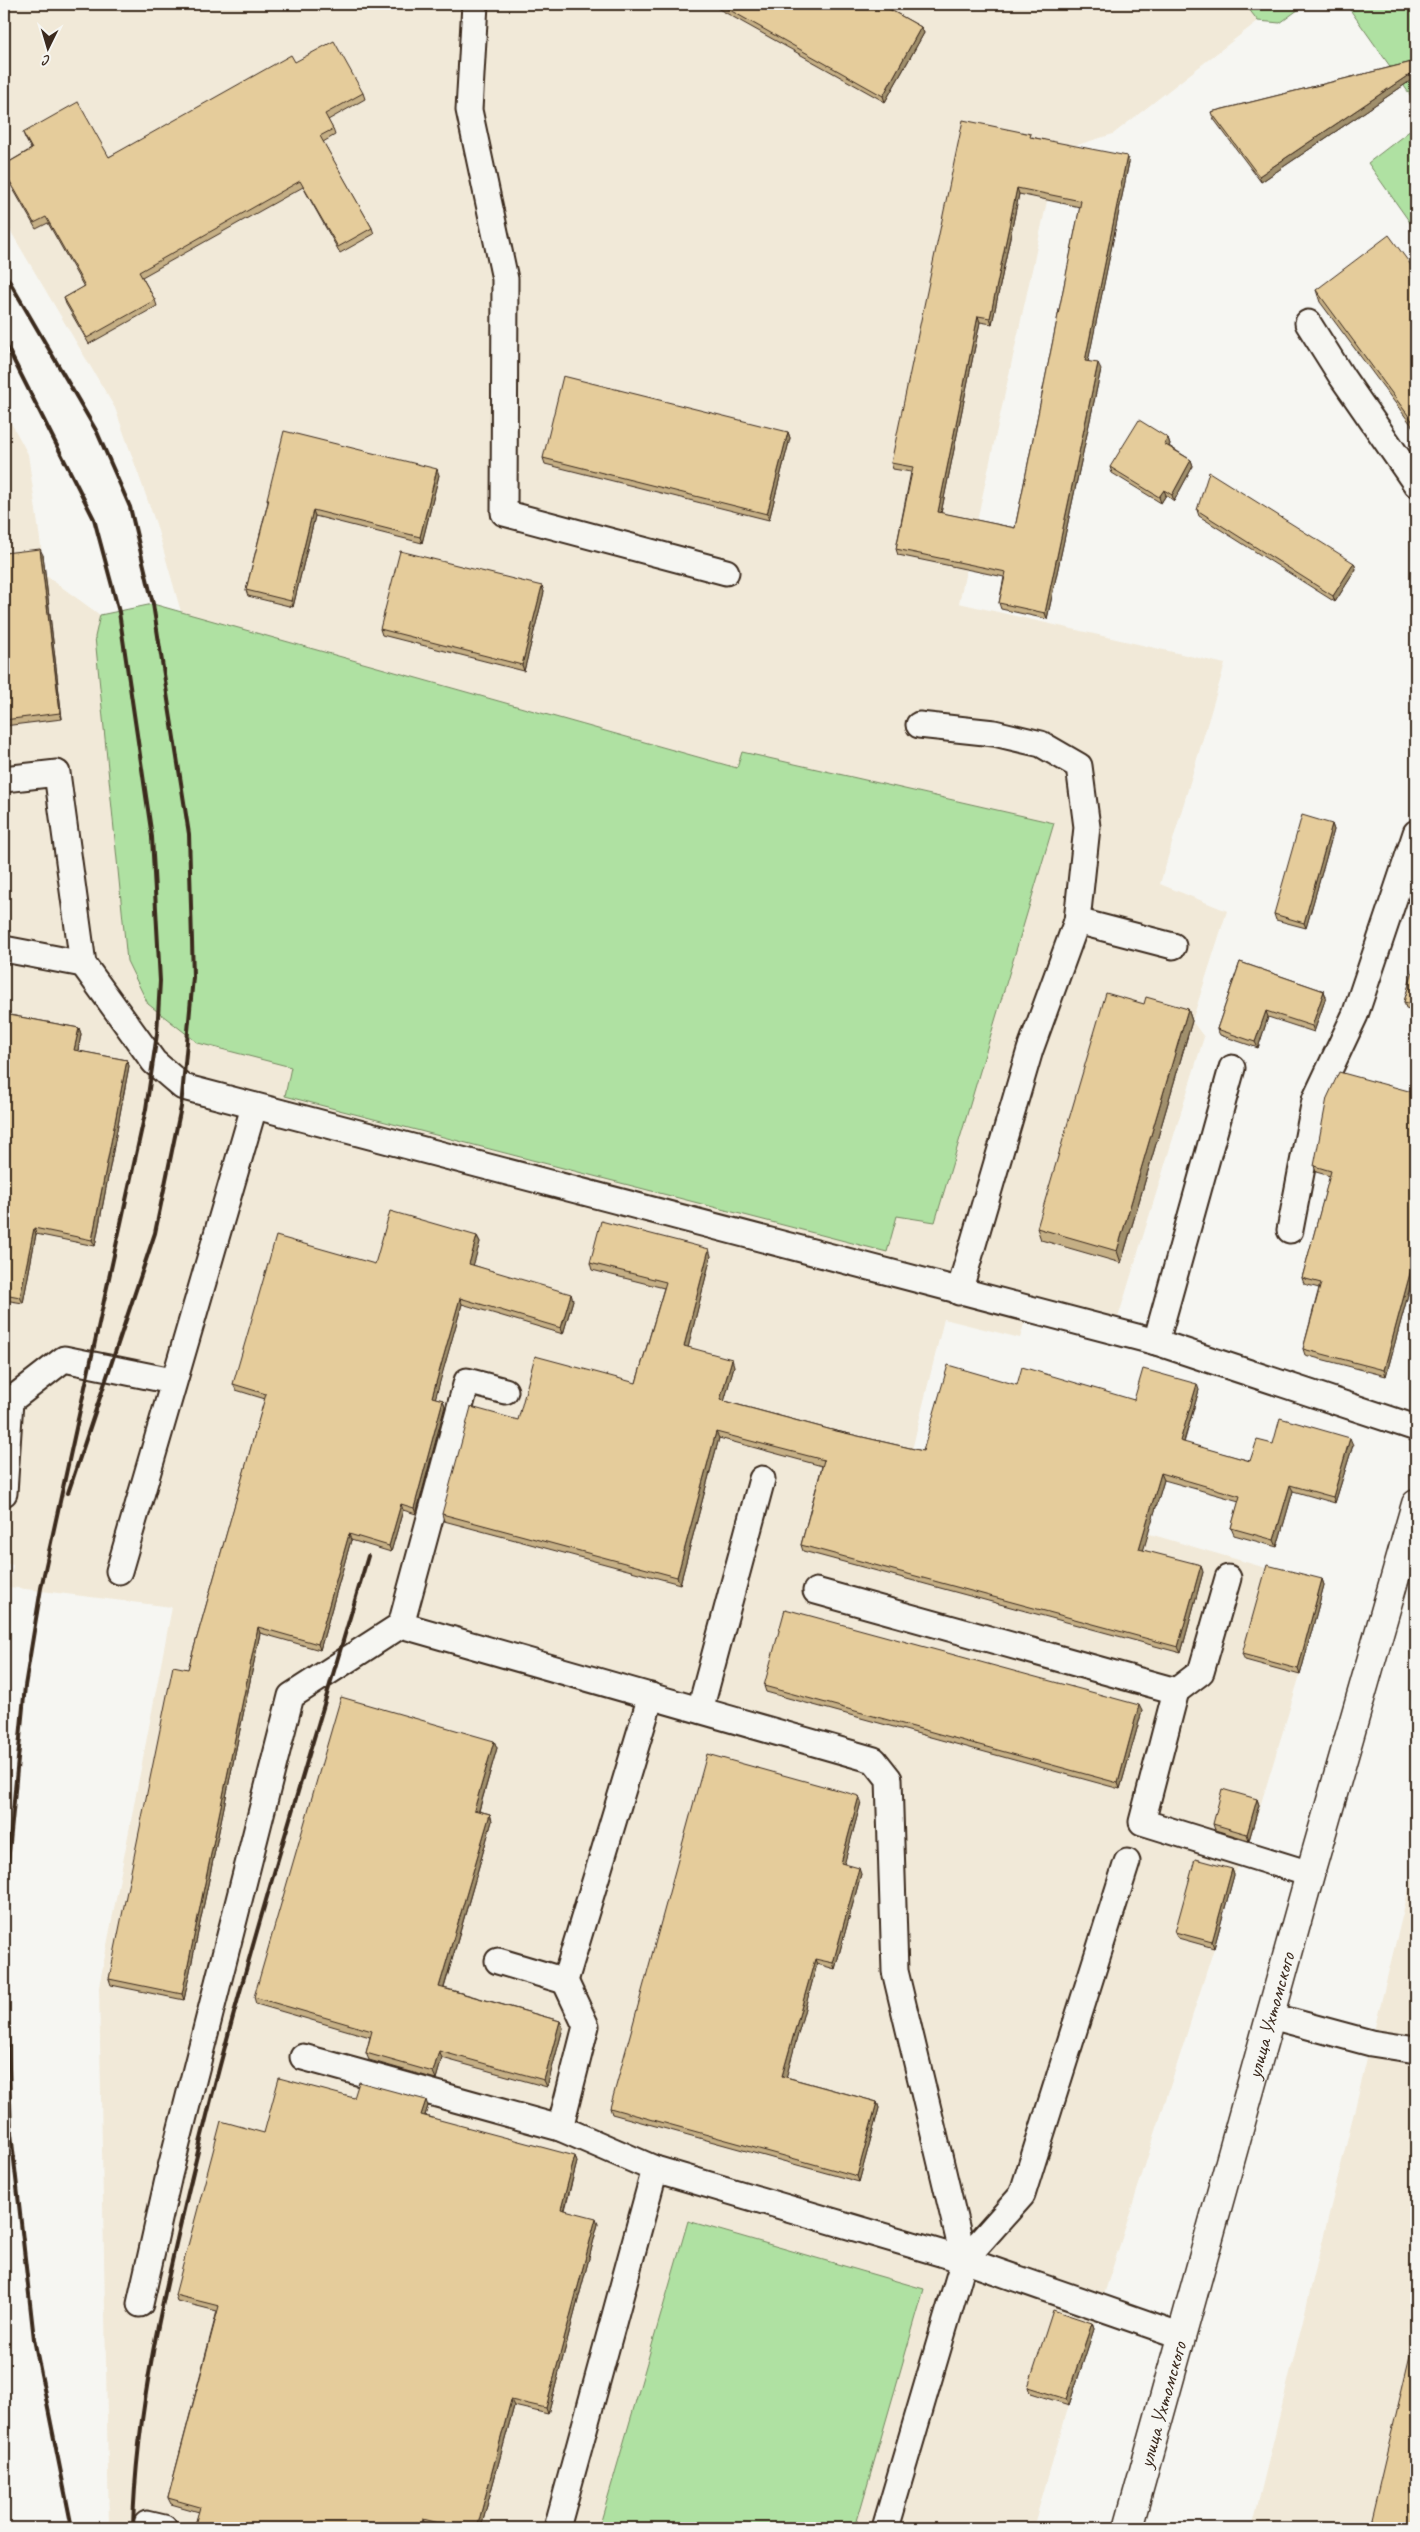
<svg xmlns="http://www.w3.org/2000/svg" width="1420" height="2532" font-family="Caveat,sans-serif">
  <style>
    .built { fill: #f1e9d8 }
    .green { fill: #afe1a2; stroke: #758660 }
    .lines { fill: none; stroke-linecap: round; stroke-linejoin: round }
    .lane-casing { stroke: #3b2a1e; stroke-width: 29 }
    .street-casing { stroke: #3b2a1e; stroke-width: 31 }
    .lane { stroke: #f6f6f2; stroke-width: 25 }
    .street { stroke: #f6f6f2; stroke-width: 28 }
    .rail { stroke: #3b2a1e; stroke-width: 4 }
    .wall { fill: #c5af85; stroke: #3b2a1e; fill-rule: evenodd }
    .shaded-wall { fill: #a08f6c; stroke: #3b2a1e }
    .building { fill: #e5cc9b; stroke: #3b2a1e; fill-rule: evenodd }
    .labels { text-anchor: middle; stroke-width: 4.5; stroke-linejoin: round; paint-order: stroke }
    .street-label { font-size: 21px; fill: #3b2a1e; stroke: #f6f6f2 }
  </style>
  <rect width="100%" height="100%" fill="#f6f6f2"/>
  <filter id="ink" filterUnits="userSpaceOnUse"><feTurbulence type="fractalNoise" baseFrequency=".02" numOctaves="2"/><feDisplacementMap in="SourceGraphic" scale="10" xChannelSelector="R" yChannelSelector="G"/><feConvolveMatrix kernelMatrix="1 2 1 2 8 2 1 2 1" color-interpolation-filters="sRGB"/></filter>
  <g filter="url(#ink)">
    <!-- built -->
    <g class="built">
      <polygon points="4,4 1245,4 1258,21 1113,134 1058,151 959,603 1225,664 1160,884 1227,911 1192,1021 1204,1037 1118,1318 1032,1296 1020,1338 944,1319 911,1454 1006,1492 1324,1585 1300,1675 1249,1843 1234,1875 1214,1948 1069,2405 1033,2528 109,2528 99,1987 172,1607 9,1587 13,1565 4,1563 4,410 28,454 45,575 100,615 153,604 181,612 156,524 115,408 4,220"/>
      <polygon points="1416,1860 1416,2528 1252,2528 1371,2043"/>
    </g>
    <!-- green -->
    <g class="green">
      <polygon points="1245,4 1306,4 1280,23 1258,21"/>
      <polygon points="1346,4 1416,4 1416,103"/>
      <polygon points="1416,126 1416,231 1368,163"/>
      <polygon points="153,604 737,768 742,752 1054,823 935,1222 897,1216 887,1252 285,1096 291,1067 198,1043 148,1004 127,961 95,637 100,615"/>
      <polygon points="688,2221 924,2289 855,2528 599,2528"/>
    </g>
    <g class="lines">
      <!-- lane casing -->
      <g class="lane-casing">
        <g id="lane">
          <polyline points="475,4 469,110 505,279 504,513 726,572"/>
          <polyline points="1308,323 1342,377 1416,484"/>
          <polyline points="919,725 994,733 1041,744 1079,766 1087,827 1077,921 1030,1050 959,1292"/>
          <polyline points="4,779 57,773 83,964 154,1062 183,1087 1156,1342 1416,1428"/>
          <polyline points="1077,921 1173,946"/>
          <polyline points="4,949 83,964"/>
          <polyline points="1290,1230 1315,1100 1355,1015 1416,833"/>
          <polyline points="1156,1342 1232,1068"/>
          <polyline points="4,1400 10,1401 4,1493"/>
          <polyline points="10,1401 64,1359 172,1381"/>
          <polyline points="119,1571 254,1107"/>
          <polyline points="816,1591 1176,1691 1142,1822 1310,1874"/>
          <polyline points="401,1625 874,1760 889,1779 895,1971 964,2260 885,2528"/>
          <polyline points="1176,1691 1201,1672 1228,1578"/>
          <polyline points="700,1710 762,1479"/>
          <polyline points="498,1961 565,1981 651,1696"/>
          <polyline points="565,1981 586,2026 560,2128 655,2169"/>
          <polyline points="1271,2016 1371,2043 1416,2050"/>
          <polyline points="303,2057 560,2128"/>
          <polyline points="964,2260 1022,2195 1127,1862"/>
          <polyline points="140,2304 169,2175 291,1696 401,1625 467,1381 505,1391"/>
          <polyline points="147,2524 164,2528"/>
          <polyline points="557,2528 655,2169 964,2260 1182,2336"/>
        </g>
      </g>
      <!-- street casing -->
      <g class="street-casing">
        <g id="street">
          <path id="s1" d="M1128,2528L1310,1874L1416,1504"/>
        </g>
      </g>
      <!-- lane -->
      <use href="#lane" class="lane"/>
      <!-- street -->
      <use href="#street" class="street"/>
      <!-- rail -->
      <g class="rail">
        <polyline points="4,272 97,432 130,507 153,604 189,834 193,977 181,1107 155,1233 68,1493"/>
        <polyline points="4,341 94,519 119,612 152,837 160,981 157,1034 146,1109 41,1588 25,1686 4,1905 11,2133 34,2339 72,2528"/>
        <path d="M133,2528C136,2409 164,2292 192,2176C242,1967 308,1762 368,1556"/>
      </g>
    </g>
    <!-- wall -->
    <g class="wall">
      <polygon points="710,4 880,4 921,27 924,33 885,102"/>
      <polygon points="1416,61 1416,77 1261,182 1213,118 1211,112"/>
      <polygon points="295,62 363,93 365,99 328,120 333,129 335,135 323,142 372,228 374,234 340,253 303,187 142,277 155,300 157,306 89,344 66,304 64,298 84,287 48,223 36,229 4,173 4,165 31,149 25,138 23,133 109,157"/>
      <path d="M1032,137L1129,162L1088,361L1101,369L1047,619L1001,609L999,603L1004,577L898,555L896,549L911,472L893,469L891,463ZM1019,194L1080,207L1015,528L941,513L980,322L992,324Z"/>
      <polygon points="1416,272 1416,431 1320,302 1316,290"/>
      <polygon points="788,432 790,438 769,520 545,464 543,458"/>
      <polygon points="1168,438 1170,444 1169,446 1191,460 1193,466 1174,501 1166,495 1161,503 1112,473 1110,467"/>
      <polygon points="439,475 422,543 315,516 293,607 248,596 246,590 268,502 267,499"/>
      <polygon points="1197,510 1354,563 1356,569 1335,602 1199,516"/>
      <polygon points="4,553 43,555 62,719 4,726"/>
      <polygon points="542,586 544,592 524,671 382,635 380,629"/>
      <polygon points="1332,824 1334,830 1306,928 1276,920 1274,914"/>
      <polygon points="1416,959 1416,1011 1406,1008 1404,1002"/>
      <polygon points="1240,962 1324,991 1326,997 1314,1032 1268,1017 1258,1048 1220,1035 1217,1029"/>
      <polygon points="1144,1004 1188,1009 1192,1021 1121,1263 1041,1240 1037,1228"/>
      <polygon points="4,1014 79,1028 81,1034 78,1051 127,1060 129,1066 95,1246 36,1234 23,1303 4,1300"/>
      <polygon points="1416,1093 1416,1265 1386,1376 1305,1355 1303,1349 1319,1288 1304,1284 1302,1278 1330,1176 1316,1172 1314,1166"/>
      <polygon points="477,1236 480,1242 473,1265 573,1300 563,1334 462,1304 435,1398 443,1400 445,1406 416,1514 403,1510 391,1552 351,1540 320,1650 260,1633 184,2000 111,1985 109,1979 188,1669 265,1399 236,1390 233,1384 375,1264"/>
      <polygon points="711,1256 688,1347 734,1366 724,1401 832,1430 923,1451 1017,1385 1134,1400 1199,1390 1184,1443 1250,1461 1273,1444 1353,1445 1335,1503 1293,1491 1277,1547 1234,1535 1231,1528 1239,1501 1164,1480 1143,1550 1203,1572 1181,1653 803,1551 801,1545 822,1466 719,1438 680,1584 444,1521 442,1514 518,1420 636,1383 664,1288 592,1270 590,1263"/>
      <polygon points="1322,1579 1324,1585 1300,1675 1245,1660 1242,1654"/>
      <polygon points="764,1686 1142,1711 1120,1789 766,1692"/>
      <polygon points="494,1741 497,1748 479,1811 490,1814 492,1821 444,1988 560,2021 563,2028 547,2087 442,2058 436,2079 369,2060 366,2053 370,2037 256,2004 254,1997"/>
      <polygon points="1257,1799 1259,1805 1249,1840 1215,1830 1213,1824"/>
      <polygon points="861,1802 844,1864 861,1874 835,1969 817,1964 786,2077 877,2102 879,2108 859,2182 612,2114 610,2108"/>
      <polygon points="1232,1869 1234,1875 1214,1948 1178,1938 1175,1932"/>
      <polygon points="354,2098 428,2106 425,2116 577,2162 565,2210 598,2224 548,2414 514,2406 481,2528 440,2528 425,2524 424,2528 194,2528 199,2512 171,2504 168,2498 217,2311 177,2301 175,2295 264,2133"/>
      <polygon points="1092,2323 1094,2329 1069,2405 1030,2393 1028,2387"/>
    </g>
    <!-- shaded-wall -->
    <g class="shaded-wall">
      <polygon points="921,27 924,33 885,102 883,96"/>
      <polygon points="1416,70 1416,77 1261,182 1259,176"/>
      <polygon points="1127,156 1129,162 1087,367 1085,361"/>
      <polygon points="1017,188 1019,194 992,324 990,318"/>
      <polygon points="978,316 980,322 940,518 938,512"/>
      <polygon points="1098,363 1101,369 1047,619 1045,613"/>
      <polygon points="788,432 790,438 769,520 767,514"/>
      <polygon points="1168,438 1170,444 1167,450 1164,444"/>
      <polygon points="1191,460 1193,466 1174,501 1172,495"/>
      <polygon points="437,469 439,475 422,543 420,537"/>
      <polygon points="1164,490 1166,495 1161,503 1159,497"/>
      <polygon points="313,510 315,516 293,607 291,601"/>
      <polygon points="40,549 43,555 62,719 60,713"/>
      <polygon points="1354,563 1356,569 1335,602 1333,596"/>
      <polygon points="542,586 544,592 524,671 522,665"/>
      <polygon points="1332,824 1334,830 1306,928 1304,923"/>
      <polygon points="1324,991 1326,997 1314,1032 1312,1026"/>
      <polygon points="1188,1009 1192,1021 1121,1263 1117,1251"/>
      <polygon points="1266,1011 1268,1017 1258,1048 1255,1042"/>
      <polygon points="79,1028 81,1034 77,1056 74,1050"/>
      <polygon points="127,1060 129,1066 95,1246 92,1240"/>
      <polygon points="34,1228 36,1234 23,1303 20,1297"/>
      <polygon points="477,1236 480,1242 472,1270 469,1264"/>
      <polygon points="709,1249 711,1256 687,1352 684,1346"/>
      <polygon points="1416,1251 1416,1265 1386,1376 1384,1370"/>
      <polygon points="571,1294 573,1300 563,1334 561,1328"/>
      <polygon points="460,1298 462,1304 434,1403 432,1397"/>
      <polygon points="732,1359 734,1366 723,1406 720,1400"/>
      <polygon points="1197,1384 1199,1390 1182,1448 1180,1441"/>
      <polygon points="443,1400 445,1406 416,1514 414,1508"/>
      <polygon points="716,1432 719,1438 680,1584 677,1577"/>
      <polygon points="1350,1438 1353,1445 1335,1503 1333,1497"/>
      <polygon points="1161,1473 1164,1480 1142,1555 1139,1549"/>
      <polygon points="1290,1485 1293,1491 1277,1547 1274,1540"/>
      <polygon points="401,1504 403,1510 391,1552 389,1546"/>
      <polygon points="349,1534 351,1540 320,1650 318,1644"/>
      <polygon points="1201,1565 1203,1572 1181,1653 1178,1647"/>
      <polygon points="1322,1579 1324,1585 1300,1675 1298,1669"/>
      <polygon points="258,1627 260,1633 184,2000 182,1994"/>
      <polygon points="1139,1705 1142,1711 1120,1789 1118,1783"/>
      <polygon points="494,1741 497,1748 477,1817 474,1810"/>
      <polygon points="859,1796 861,1802 843,1869 841,1863"/>
      <polygon points="1257,1799 1259,1805 1249,1840 1247,1834"/>
      <polygon points="490,1814 492,1821 442,1994 439,1987"/>
      <polygon points="859,1868 861,1874 835,1969 833,1963"/>
      <polygon points="1232,1869 1234,1875 1214,1948 1212,1942"/>
      <polygon points="815,1959 817,1964 785,2082 782,2076"/>
      <polygon points="560,2021 563,2028 547,2087 544,2080"/>
      <polygon points="439,2051 442,2058 436,2079 433,2072"/>
      <polygon points="426,2100 428,2106 423,2121 421,2115"/>
      <polygon points="877,2102 879,2108 859,2182 857,2176"/>
      <polygon points="575,2156 577,2162 563,2215 561,2209"/>
      <polygon points="596,2218 598,2224 548,2414 546,2408"/>
      <polygon points="1092,2323 1094,2329 1069,2405 1066,2399"/>
      <polygon points="511,2400 514,2406 481,2528 477,2528"/>
      <polygon points="423,2519 425,2524 424,2528 421,2528"/>
    </g>
    <!-- building -->
    <g class="building">
      <polygon points="719,4 880,4 921,27 883,96"/>
      <polygon points="334,41 363,93 325,114 333,129 320,136 372,228 338,247 300,181 139,272 155,300 87,338 64,298 85,286 46,217 34,223 4,171 4,165 32,149 23,133 78,102 109,157 291,55 295,62"/>
      <polygon points="1416,61 1416,70 1259,176 1211,112"/>
      <path d="M963,120L1031,134L1030,137L1127,156L1085,361L1098,363L1045,613L999,603L1006,572L896,549L913,467L891,463ZM1017,188L1081,201L1015,528L938,512L978,316L990,318Z"/>
      <polygon points="1389,235 1416,272 1416,426 1316,290"/>
      <polygon points="563,376 788,432 767,514 543,458"/>
      <polygon points="1139,420 1168,438 1164,444 1191,460 1172,495 1164,490 1159,497 1110,467"/>
      <polygon points="284,431 437,469 420,537 313,510 291,601 246,590 269,499 267,499"/>
      <polygon points="1209,472 1354,563 1333,596 1197,510"/>
      <polygon points="40,549 60,713 4,720 4,553"/>
      <polygon points="400,551 542,586 522,665 380,629"/>
      <polygon points="1302,815 1332,824 1304,923 1274,914"/>
      <polygon points="1416,959 1416,1005 1404,1002"/>
      <polygon points="1240,962 1324,991 1312,1026 1266,1011 1255,1042 1217,1029"/>
      <polygon points="1106,993 1144,1004 1146,997 1188,1009 1117,1251 1037,1228"/>
      <polygon points="4,1014 79,1028 74,1050 127,1060 92,1240 34,1228 20,1297 4,1294"/>
      <polygon points="1339,1072 1416,1093 1416,1251 1384,1370 1303,1349 1321,1283 1302,1278 1331,1171 1314,1166 1327,1098"/>
      <polygon points="390,1211 477,1236 469,1264 571,1294 561,1328 460,1298 432,1397 443,1400 414,1508 401,1504 389,1546 349,1534 318,1644 258,1627 182,1994 109,1979 173,1666 188,1669 266,1394 233,1384 276,1236 375,1264"/>
      <polygon points="601,1221 709,1249 684,1346 732,1359 720,1400 832,1430 923,1451 948,1365 1017,1385 1022,1367 1134,1400 1143,1369 1197,1384 1180,1441 1250,1461 1257,1440 1273,1444 1280,1418 1350,1438 1333,1497 1290,1485 1274,1540 1231,1528 1240,1496 1161,1473 1139,1549 1201,1565 1178,1647 801,1545 824,1460 716,1432 677,1577 442,1514 471,1407 518,1420 535,1356 636,1383 666,1282 590,1263"/>
      <polygon points="1267,1565 1322,1579 1298,1669 1242,1654"/>
      <polygon points="785,1609 1139,1705 1118,1783 764,1686"/>
      <polygon points="341,1697 494,1741 474,1810 490,1814 439,1987 560,2021 544,2080 439,2051 433,2072 366,2053 372,2031 254,1997"/>
      <polygon points="707,1754 859,1796 841,1863 859,1868 833,1963 815,1959 782,2076 877,2102 857,2176 610,2108"/>
      <polygon points="1222,1789 1257,1799 1247,1834 1213,1824"/>
      <polygon points="1195,1859 1232,1869 1212,1942 1175,1932"/>
      <polygon points="279,2078 354,2098 359,2082 426,2100 421,2115 575,2156 561,2209 596,2218 546,2408 511,2400 477,2528 460,2528 423,2519 421,2528 194,2528 200,2507 168,2498 219,2306 175,2295 221,2121 264,2133"/>
      <polygon points="1053,2310 1092,2323 1066,2399 1028,2387"/>
      <polygon points="1416,2330 1416,2528 1369,2528"/>
    </g>
  </g>
  <g class="labels">
    <!-- street labels -->
    <g class="street-label">
      <text dy="7" stroke="none"><textPath href="#s1" startOffset="532">улица Ухтомского</textPath></text>
      <text dy="7" stroke="none"><textPath href="#s1" startOffset="128">улица Ухтомского</textPath></text>
    </g>
  </g>
  <!-- margin -->
  <rect width="1420" height="2532" fill="none" stroke="#f6f6f2" stroke-width="20"/>
  <rect x="10" y="10" width="1400" height="2512" fill="none" stroke="#3b2a1e" stroke-width="2" filter="url(#ink)"/>
  <!-- north arrow -->
  <g transform="translate(48 48) rotate(185)" stroke="#f6f6f2" stroke-width="4" paint-order="stroke">
  <path d="M0-4L9 19L0 12L-9 19Z" fill="#3b2a1e"/>
  <text y="-8" font-size="14" font-weight="bold" text-anchor="middle" fill="#3b2a1e">С</text>
  </g>
</svg>
